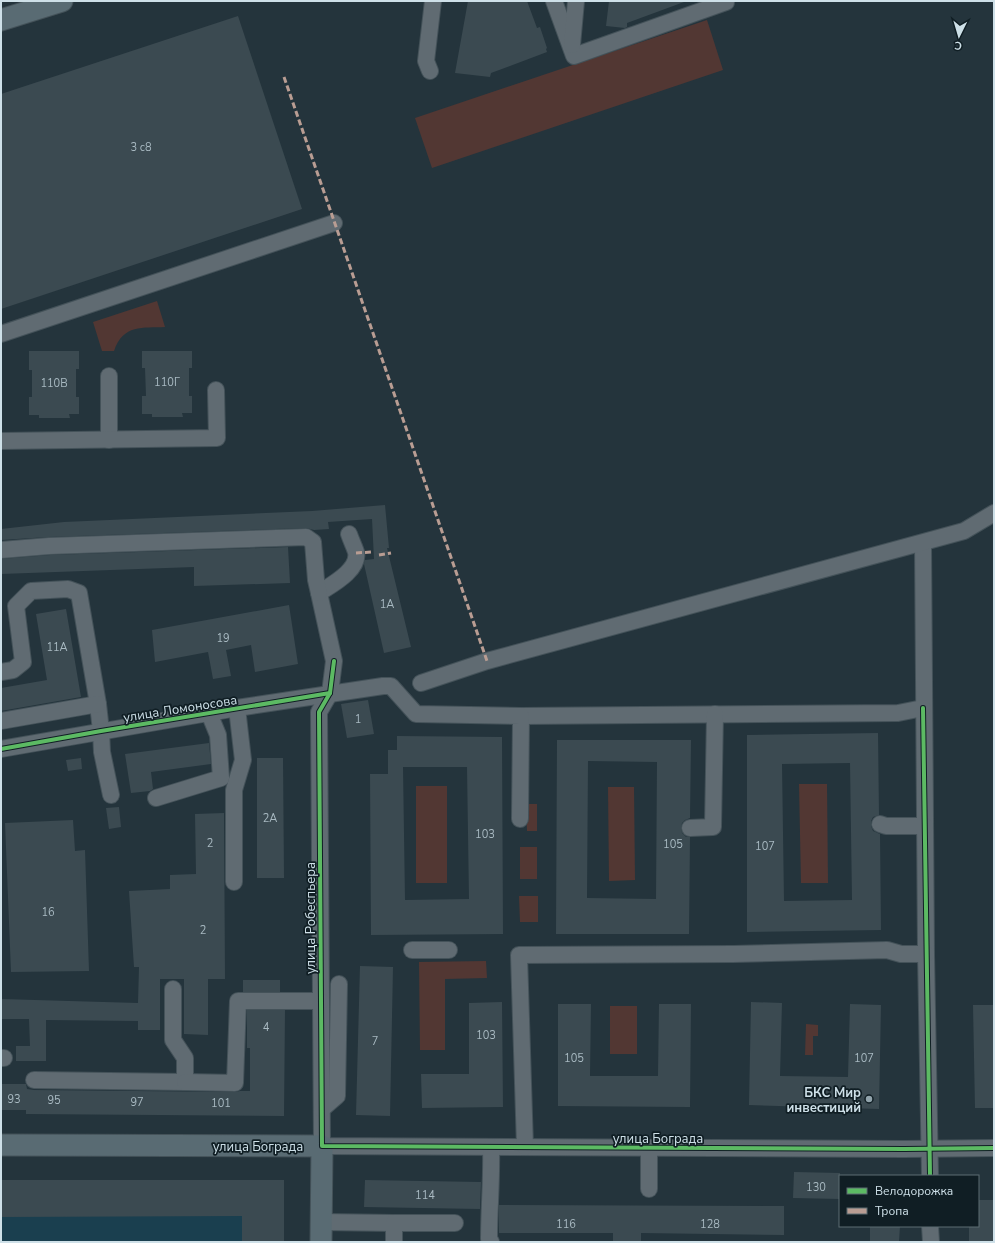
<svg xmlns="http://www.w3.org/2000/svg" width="995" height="1243" font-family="'Nunito Sans',sans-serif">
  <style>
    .built { fill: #1a3f4f }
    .green { fill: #523733 }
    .building { fill: #3b4a51; fill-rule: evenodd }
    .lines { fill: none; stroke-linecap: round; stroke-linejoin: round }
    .minor-casing { stroke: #445259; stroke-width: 18 }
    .major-casing { stroke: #445259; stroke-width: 23 }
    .minor { stroke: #606b72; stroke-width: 16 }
    .major { stroke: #596b73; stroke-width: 21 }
    .quiet { stroke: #b99d93; stroke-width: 3; stroke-dasharray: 6 3; stroke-linecap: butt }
    .cycleway-casing { stroke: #101e24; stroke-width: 6 }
    .cycleway { stroke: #5cba63; stroke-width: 4 }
    .poi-dot { fill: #92a4ac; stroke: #101e24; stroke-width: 1.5 }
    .labels { text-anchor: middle; stroke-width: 3.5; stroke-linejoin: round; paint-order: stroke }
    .number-label { font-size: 11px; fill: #a9bac2 }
    .street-label { font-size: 13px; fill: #cee0e8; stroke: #101e24 }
    .poi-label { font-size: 13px; font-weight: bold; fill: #cee0e8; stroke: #101e24; text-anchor: end }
  </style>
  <rect width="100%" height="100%" fill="#24343c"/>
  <!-- built -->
  <rect class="built" x="1" y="1180" width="283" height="62"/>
  <!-- green -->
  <g class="green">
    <polygon points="707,20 723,70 432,168 415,118"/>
    <path d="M157,301L165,327C143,328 123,324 114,351H102L93,322Z"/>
    <polygon points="799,784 827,784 828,883 801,883"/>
    <rect x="416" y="786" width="31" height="97"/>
    <polygon points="608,787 634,787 635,880 609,881"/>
    <polygon points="526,804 537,804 537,831 527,831"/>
    <rect x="520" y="847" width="17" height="32"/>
    <polygon points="519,896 538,896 538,922 520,922"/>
    <polygon points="486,961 487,978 445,979 445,1050 420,1050 419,962"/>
    <rect x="610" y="1006" width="27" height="48"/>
    <polygon points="806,1024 818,1025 818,1036 813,1036 813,1055 805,1055"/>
  </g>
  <!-- building -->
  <g class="building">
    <polygon points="468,1 527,1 537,28 540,27 547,48 546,49 547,52 491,73 490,77 455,73"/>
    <polygon points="609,1 683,1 684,2 627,23 627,27 625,28 606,26"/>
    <polygon points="238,16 302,209 1,309 1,94"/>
    <polygon points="29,351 79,351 79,369 76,369 76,397 79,397 79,414 69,414 70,418 39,418 39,415 29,415 29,397 32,397 32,370 29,370"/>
    <polygon points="142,351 192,351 192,368 189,368 189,396 192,396 192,413 182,413 183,417 152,417 152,414 142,414 142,396 146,396 145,368 142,368"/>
    <polygon points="385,505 389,548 387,548 411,647 384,653 364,564 365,560 374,559 372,519 328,522 329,529 314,530 306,528 49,537 1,540 1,529 64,522 312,511"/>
    <polygon points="288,547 290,583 194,586 194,567 1,574 1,559 50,555"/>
    <polygon points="289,605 298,664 255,672 251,645 226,650 231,676 213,679 208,652 155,662 152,630"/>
    <polygon points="66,609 81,697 1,711 1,688 47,680 36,614"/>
    <polygon points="368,700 374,734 347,738 341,704"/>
    <path d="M878,733L879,815L873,817L871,821V826L873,831L880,834L881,930L747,932V735ZM850,763L852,900L784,901L782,764Z"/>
    <path d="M397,736L502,737L503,934L371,935L370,774H388V750H397ZM403,767H467L469,899L405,900Z"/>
    <path d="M557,740H691L690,818L685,820L682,823L681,828L682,833L686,837H690L689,934H556ZM588,761L657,762L656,899L587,898Z"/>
    <polygon points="209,743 211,764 151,772 153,789 150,791 131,793 125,754"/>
    <polygon points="81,758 82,769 68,771 66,760"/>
    <polygon points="257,758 283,758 284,878 257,878"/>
    <polygon points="119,807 121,827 109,829 106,808"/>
    <polygon points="224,813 225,979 208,979 208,1035 184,1034 184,979 160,979 160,1030 138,1030 138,1021 46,1020 46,1061 16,1061 16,1046 30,1046 29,1019 1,1019 1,999 138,1003 139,967 134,967 129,891 170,889 170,875 196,874 195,814"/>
    <polygon points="73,820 75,851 85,850 89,971 11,972 5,823"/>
    <polygon points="360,966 393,967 390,1116 356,1115"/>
    <rect x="243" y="980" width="37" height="12"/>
    <polygon points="502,1002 503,1107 422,1108 421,1074 469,1074 469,1003"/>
    <polygon points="751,1002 782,1003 780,1076 848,1077 850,1004 881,1005 879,1109 749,1105"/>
    <polygon points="558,1004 591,1004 590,1076 658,1076 659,1004 691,1004 690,1107 558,1106"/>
    <polygon points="973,1005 994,1005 994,1108 975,1108"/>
    <polygon points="247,1010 285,1010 284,1116 26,1114 26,1110 1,1110 1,1084 26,1084 27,1089 34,1090 235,1092 240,1091 250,1091 250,1048 247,1048"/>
    <polygon points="794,1172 840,1173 840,1199 793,1198"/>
    <polygon points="1,1180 284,1180 284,1242 242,1242 242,1216 1,1217"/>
    <polygon points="365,1180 481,1182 480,1209 364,1207"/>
    <polygon points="978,1200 994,1200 994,1242 969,1242 969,1226 978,1226"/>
    <polygon points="499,1205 784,1206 784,1235 641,1233 641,1242 613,1242 613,1233 499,1233"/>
    <polygon points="870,1226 900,1226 899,1242 870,1242"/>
  </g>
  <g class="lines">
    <!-- minor casing -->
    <g class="minor-casing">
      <g id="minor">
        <polyline points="554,1 574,56 726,2 726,1"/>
        <polyline points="572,45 576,1"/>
        <polyline points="430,71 426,61 433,1"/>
        <polyline points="1,334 334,223"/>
        <polyline points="109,376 109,440"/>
        <polyline points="1,441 217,438 216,390"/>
        <path d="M349,534C351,540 354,546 356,552C360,570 331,585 319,593L334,661L330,693L319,712L322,1146L904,1149L994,1148"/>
        <polyline points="923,543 926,954 930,1176"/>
        <polyline points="1,550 49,546 306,537 313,542 316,580 319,593"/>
        <polyline points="1,672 13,670 23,662 16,606 31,591 68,589 79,593 98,704 101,731 102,752 111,795"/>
        <polyline points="421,683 487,661 964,531 994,513"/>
        <polyline points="521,716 898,713 923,708"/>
        <polyline points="1,721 98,704"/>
        <polyline points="1,749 237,708 383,686 391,686 416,714 521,716 520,819"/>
        <polyline points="156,798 221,778 218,735 209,713"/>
        <polyline points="880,824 886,826 925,826"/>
        <polyline points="690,828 713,827 715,714"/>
        <polyline points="234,882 234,790 243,760 237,708"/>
        <polyline points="412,950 449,950"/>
        <polyline points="1,1058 4,1058"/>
        <polyline points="34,1080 185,1082 185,1058 173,1040 173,989"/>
        <polyline points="185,1082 235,1083 238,1001 321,1001"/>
        <polyline points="322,1109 337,1096 339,984"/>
        <polyline points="525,1147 519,955 733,954 887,950 901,954 926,954"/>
        <polyline points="649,1148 649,1189"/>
        <polyline points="321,1222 394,1223"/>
        <polyline points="930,1226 931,1242"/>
        <polyline points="394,1242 394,1223 455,1223"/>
        <path d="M491,1242L489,1239C489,1208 492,1178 491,1147"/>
      </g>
    </g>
    <!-- major casing -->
    <g class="major-casing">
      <g id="major">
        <polyline points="1,20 62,1"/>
        <polyline points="1,1145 322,1146 321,1242"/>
      </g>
    </g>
    <!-- minor -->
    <use href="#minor" class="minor"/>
    <!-- major -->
    <use href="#major" class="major"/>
    <!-- quiet -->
    <g class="quiet">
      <polyline points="284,77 487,661"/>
      <polyline points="356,553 371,552"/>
      <polyline points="379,555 391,553"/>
    </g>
    <!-- cycleway casing -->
    <g class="cycleway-casing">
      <g id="cycleway">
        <polyline points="334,661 330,693 319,712 322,1146 904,1149 994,1148"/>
        <polyline points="923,708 930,1176"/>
        <polyline points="1,749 101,731 330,693"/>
      </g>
    </g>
    <!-- cycleway -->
    <use href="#cycleway" class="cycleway"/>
  </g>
  <!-- markers -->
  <circle class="poi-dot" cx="869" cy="1099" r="4"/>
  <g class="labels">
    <!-- number labels -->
    <g class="number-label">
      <text x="141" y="151">3 с8</text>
      <text x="167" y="386">110Г</text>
      <text x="54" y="387">110В</text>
      <text x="387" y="608">1А</text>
      <text x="223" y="642">19</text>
      <text x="57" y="651">11А</text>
      <text x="358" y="723">1</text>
      <text x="270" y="822">2А</text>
      <text x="485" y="838">103</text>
      <text x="210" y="847">2</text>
      <text x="673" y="848">105</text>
      <text x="765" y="850">107</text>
      <text x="48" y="916">16</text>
      <text x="203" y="934">2</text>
      <text x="266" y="1031">4</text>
      <text x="486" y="1039">103</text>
      <text x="375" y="1045">7</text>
      <text x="574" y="1062">105</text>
      <text x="864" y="1062">107</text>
      <text x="14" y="1103">93</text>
      <text x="54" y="1104">95</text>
      <text x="137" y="1106">97</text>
      <text x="221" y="1107">101</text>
      <text x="816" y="1191">130</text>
      <text x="425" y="1199">114</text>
      <text x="566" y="1228">116</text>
      <text x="710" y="1228">128</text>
    </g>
    <!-- street labels -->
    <g class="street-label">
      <text transform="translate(180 708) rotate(-9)" y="5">улица Ломоносова</text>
      <text transform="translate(310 918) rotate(-90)" y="5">улица Робеспьера</text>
      <text x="658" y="1143">улица Бограда</text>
      <text x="258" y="1151">улица Бограда</text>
    </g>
    <!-- poi labels -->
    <g class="poi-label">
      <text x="861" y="1097">БКС Мир<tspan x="861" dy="15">инвестиций</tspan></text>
    </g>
  </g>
  <!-- border -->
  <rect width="995" height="1243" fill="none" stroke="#cee0e8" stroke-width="4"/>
  <!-- legend -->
  <rect x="839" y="1175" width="140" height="52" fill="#101e24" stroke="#5c6c72"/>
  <rect x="847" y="1188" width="20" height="6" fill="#5cba63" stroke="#5c6c72"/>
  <text x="875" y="1195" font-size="12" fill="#cee0e8">Велодорожка</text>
  <rect x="847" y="1208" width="20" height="6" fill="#b99d93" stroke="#5c6c72"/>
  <text x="875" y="1215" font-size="12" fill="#cee0e8">Тропа</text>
  <!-- north arrow -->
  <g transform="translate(959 36) rotate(185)" stroke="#101e24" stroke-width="3" paint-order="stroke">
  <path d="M0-3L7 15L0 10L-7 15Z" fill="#cee0e8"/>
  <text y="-6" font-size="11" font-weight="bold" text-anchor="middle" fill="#cee0e8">С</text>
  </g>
</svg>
